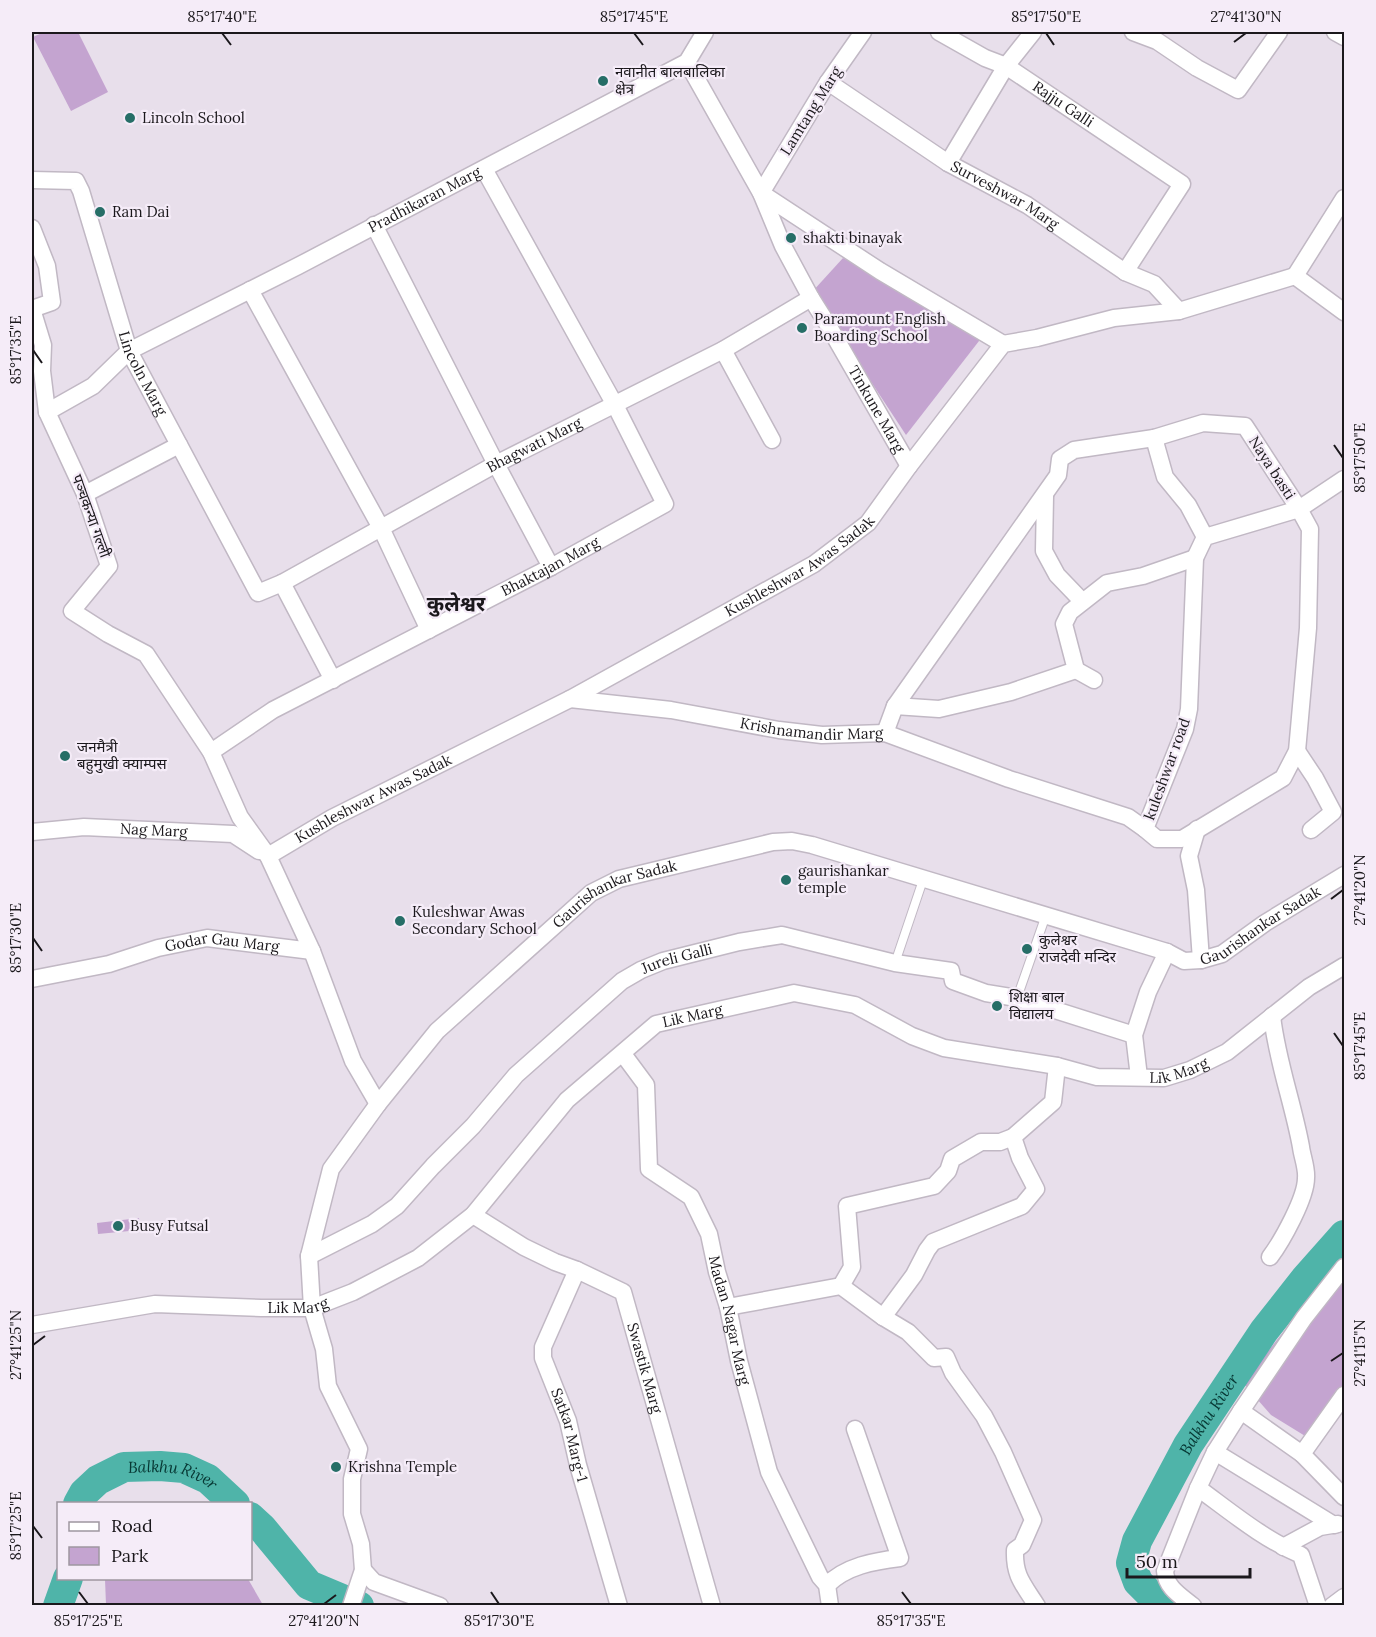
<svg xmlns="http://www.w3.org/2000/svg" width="1376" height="1637" font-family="Lora,'Noto Sans Devanagari',serif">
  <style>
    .green { fill: #c4a4d0 }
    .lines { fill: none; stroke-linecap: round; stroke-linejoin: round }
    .river { stroke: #4fb4a9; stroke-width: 30 }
    .service-casing { stroke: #c1b8c4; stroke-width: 10 }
    .minor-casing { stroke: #c1b8c4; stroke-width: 19 }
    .service { stroke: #fff; stroke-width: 8 }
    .minor { stroke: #fff; stroke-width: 16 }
    .ticks { fill: none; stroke: #1b181c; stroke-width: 2 }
    .poi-dot { fill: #266e67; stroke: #f5ecf8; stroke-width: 2 }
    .labels { text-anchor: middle; stroke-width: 4.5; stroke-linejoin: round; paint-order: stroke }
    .poi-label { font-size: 15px; fill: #1b181c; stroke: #f5ecf8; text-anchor: start }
    .street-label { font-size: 15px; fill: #1b181c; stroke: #f5ecf8 }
    .water-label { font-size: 16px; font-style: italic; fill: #073834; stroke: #f5ecf8 }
    .district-label { font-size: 21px; font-weight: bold; fill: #1b181c; stroke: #f5ecf8 }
    .neatline { fill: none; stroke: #1b181c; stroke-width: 2 }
    .ticks-label { font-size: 15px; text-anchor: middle; fill: #1b181c }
  </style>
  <rect width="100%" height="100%" fill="#e8dfeb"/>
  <!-- green -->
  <g class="green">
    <polygon points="44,32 78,32 108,92 71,111 33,37"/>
    <polygon points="843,258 986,332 906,435 812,292"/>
    <polygon points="139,1218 140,1230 98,1234 97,1223"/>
    <polygon points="1344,1255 1344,1391 1310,1439 1271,1415 1243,1383"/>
    <polygon points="105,1579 248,1579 263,1605 106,1605"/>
  </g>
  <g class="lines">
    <!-- river -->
    <g class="river">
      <path id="s1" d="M78,1504L84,1493L98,1480L124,1467L160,1466L184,1468L208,1479L235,1504"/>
      <polyline points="250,1517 262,1528 309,1585 359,1606"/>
      <polyline points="58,1606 68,1578"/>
      <path id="s2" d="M1165,1606L1156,1600L1138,1582L1131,1563L1137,1541L1188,1445L1264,1331L1305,1279L1344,1235"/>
    </g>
    <!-- service casing -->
    <g class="service-casing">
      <g id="service">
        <polyline points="895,963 923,880"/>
        <polyline points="1017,998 1046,915"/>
      </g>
    </g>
    <!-- minor casing -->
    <g class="minor-casing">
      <g id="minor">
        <polyline points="863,32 828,82 761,193 880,271 1003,344"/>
        <path id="s3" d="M939,32L985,58L1006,66L1182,184L1125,272"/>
        <polyline points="1133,32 1157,41 1197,68 1238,90 1279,32"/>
        <polyline points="1335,32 1344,37"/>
        <path id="s4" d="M687,62L761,193L783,246L811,298L828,325L909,466"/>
        <path id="s5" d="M828,82L948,163L1027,205L1125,272L1154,284L1179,311"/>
        <polyline points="948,163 1006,66 1033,32"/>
        <path id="s6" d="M32,180L76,181L81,191L129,351L258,593L282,583L496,464L723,350L811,298"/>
        <polyline points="374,225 496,464 551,567"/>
        <polyline points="32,228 47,266 52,302 32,309"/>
        <polyline points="1295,276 1344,198"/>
        <polyline points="1295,276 1344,312"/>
        <polyline points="250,290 381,528 429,630"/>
        <polyline points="723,350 772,440"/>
        <path id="s7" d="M47,412L93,386L129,351L298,266L687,62L705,32"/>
        <polyline points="85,494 179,445"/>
        <polyline points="1045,496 1044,551 1057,575 1082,601"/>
        <polyline points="1205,537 1299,509 1245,426 1203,423 1154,438 1165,477 1188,505 1205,537 1195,558 1189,709 1185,729 1145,829 1157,839 1182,839 1283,778 1297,751 1308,628 1310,529 1299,509 1344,479"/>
        <polyline points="282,583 333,680"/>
        <polyline points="1076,670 1094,680"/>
        <path id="s8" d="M570,699L671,710L779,730L822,735L885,733L1009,779L1128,817L1145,829"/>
        <polyline points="895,706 939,709 1011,692 1076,670 1064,624 1070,612 1107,583 1143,576 1195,558"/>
        <polyline points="885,733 895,706 1058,475 1060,459 1074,450 1154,438"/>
        <polyline points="1297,751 1315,778 1333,812 1311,830"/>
        <path id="s9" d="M211,752L273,710L551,567L665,504L615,405L484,169"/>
        <polyline points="1197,829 1189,856 1196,890 1201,960"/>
        <path id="s10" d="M32,832L84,827L233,834L259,851"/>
        <path id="s11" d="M268,856L332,818L570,699L814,564L868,523L909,466L1003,344L1037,338L1114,318L1179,311L1295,276"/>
        <polyline points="312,951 353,1061 378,1104"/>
        <path id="s12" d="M32,979L109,964L158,948L207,938L312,951L268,856L240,817L211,752L146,654L108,634L72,611L109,566L85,494L47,412L42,371L43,345L32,309"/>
        <path id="s13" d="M623,1054L646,1085L649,1169L691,1197L709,1234L717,1272L728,1307L739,1361L769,1472L820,1577L827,1585L830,1606"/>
        <polyline points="1139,1077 1134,1035 1148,992 1167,952"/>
        <path id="s14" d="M473,1215L524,1247L555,1262L577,1270L623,1292L712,1606"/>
        <path id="s15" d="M309,1256L372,1224L397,1206L433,1166L473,1126L516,1075L622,981L641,970L663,961L739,942L782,935L895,963L951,971L953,981L986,993L1017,998L1134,1035"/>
        <path d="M1270,1257C1282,1241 1306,1198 1306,1178C1307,1168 1302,1156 1301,1147C1293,1103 1277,1061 1272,1016"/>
        <path id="s16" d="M577,1270L543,1347V1358L568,1421L578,1465L619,1606"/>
        <polyline points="841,1286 852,1267 847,1206 934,1186 948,1171 952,1159 981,1142 1000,1142 1013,1137 1053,1102 1057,1066"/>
        <path d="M728,1307L841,1286L883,1317L908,1332L934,1358L946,1357L953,1373L984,1416L1003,1452L1033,1520L1022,1545L1015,1550C1014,1576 1023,1584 1037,1606"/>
        <polyline points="883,1317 914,1275 927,1250 933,1242 1022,1206 1036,1189 1020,1158 1013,1137"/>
        <path id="s17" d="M32,1325L155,1304L261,1308H312L353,1292L418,1258L473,1215L567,1100L656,1024L794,993L855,1005L912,1036L944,1048L1057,1066L1097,1077L1164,1078L1190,1070L1227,1052L1309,987L1344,966"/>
        <polyline points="1241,1411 1304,1318 1344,1267"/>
        <polyline points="1215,1452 1334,1525"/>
        <polyline points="1302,1454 1344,1497"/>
        <polyline points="1283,1547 1320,1527 1338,1524"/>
        <polyline points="363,1570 374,1582 440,1606"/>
        <path d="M827,1585C846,1566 874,1561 900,1558L855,1429"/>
        <path id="s18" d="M351,1606L363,1570L361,1544L352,1514V1479L359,1449L328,1386L324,1349L312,1308L309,1256L331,1169L378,1104L437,1031L591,893L619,879L773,842L792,841L812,845L1167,952L1184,961L1201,960L1222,954L1265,923L1344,875"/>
        <path d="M1193,1606C1181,1596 1166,1588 1165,1571L1198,1488"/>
        <path d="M1318,1606L1301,1555C1263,1539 1231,1512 1198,1488L1215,1452L1241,1411L1302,1454L1344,1395"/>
        <polyline points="1332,1606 1344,1597"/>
      </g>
    </g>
    <!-- service -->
    <use href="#service" class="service"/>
    <!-- minor -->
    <use href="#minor" class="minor"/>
  </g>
  <!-- ticks -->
  <path class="ticks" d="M222,33L231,45M634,33L643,45M1046,33L1054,45M1234,42L1246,33M33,350L42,363M1334,445L1343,458M1331,899L1343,890M33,938L42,951M1334,1033L1343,1046M33,1345L45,1336M1331,1361L1343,1353M33,1526L42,1538M79,1592L88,1604M491,1592L499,1604M902,1592L911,1604M324,1604L336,1595"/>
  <!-- markers -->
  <g class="poi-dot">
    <circle cx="603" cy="81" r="6"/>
    <circle cx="130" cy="118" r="6"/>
    <circle cx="100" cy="212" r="6"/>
    <circle cx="791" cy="238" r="6"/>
    <circle cx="802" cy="328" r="6"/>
    <circle cx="65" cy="756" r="6"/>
    <circle cx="786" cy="880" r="6"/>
    <circle cx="400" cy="921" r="6"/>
    <circle cx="1027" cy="949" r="6"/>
    <circle cx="997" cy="1006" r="6"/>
    <circle cx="118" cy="1226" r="6"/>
    <circle cx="336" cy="1467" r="6"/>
  </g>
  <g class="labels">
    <!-- poi labels -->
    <g class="poi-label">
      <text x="615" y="77">नवानीत बालबालिका<tspan x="615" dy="17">क्षेत्र</tspan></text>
      <text x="142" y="123">Lincoln School</text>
      <text x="112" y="217">Ram Dai</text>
      <text x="803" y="243">shakti binayak</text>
      <text x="814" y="324">Paramount English<tspan x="814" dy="17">Boarding School</tspan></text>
      <text x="77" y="752">जनमैत्री<tspan x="77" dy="17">बहुमुखी क्याम्पस</tspan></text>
      <text x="798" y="876">gaurishankar<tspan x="798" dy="17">temple</tspan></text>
      <text x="412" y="917">Kuleshwar Awas<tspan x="412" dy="17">Secondary School</tspan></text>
      <text x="1039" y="945">कुलेश्वर<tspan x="1039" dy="17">राजदेवी मन्दिर</tspan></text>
      <text x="1009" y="1002">शिक्षा बाल<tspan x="1009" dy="17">विद्यालय</tspan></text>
      <text x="130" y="1231">Busy Futsal</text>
      <text x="348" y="1472">Krishna Temple</text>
    </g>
    <!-- street labels -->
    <g class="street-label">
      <text dy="5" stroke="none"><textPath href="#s3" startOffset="144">Rajju Galli</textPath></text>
      <text transform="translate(811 111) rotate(-58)" y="5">Lamtang Marg</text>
      <text dy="5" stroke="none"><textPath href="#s5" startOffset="210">Surveshwar Marg</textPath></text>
      <text dy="5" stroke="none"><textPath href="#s7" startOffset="435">Pradhikaran Marg</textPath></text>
      <text dy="5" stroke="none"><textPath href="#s6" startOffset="248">Lincoln Marg</textPath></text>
      <text dy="5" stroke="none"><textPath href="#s4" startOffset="396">Tinkune Marg</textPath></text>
      <text dy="5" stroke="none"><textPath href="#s6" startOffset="810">Bhagwati Marg</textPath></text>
      <text transform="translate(1272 468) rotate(57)" y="5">Naya basti</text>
      <text transform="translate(91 516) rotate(70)" y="5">पञ्चकन्या गल्ली</text>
      <text dy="5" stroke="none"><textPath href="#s11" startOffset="606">Kushleshwar Awas Sadak</textPath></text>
      <text dy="5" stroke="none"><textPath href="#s9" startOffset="387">Bhaktajan Marg</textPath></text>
      <text dy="5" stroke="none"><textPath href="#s8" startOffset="244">Krishnamandir Marg</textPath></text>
      <text transform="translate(1167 769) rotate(-70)" y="5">kuleshwar road</text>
      <text dy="5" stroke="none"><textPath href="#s11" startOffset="120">Kushleshwar Awas Sadak</textPath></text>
      <text dy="5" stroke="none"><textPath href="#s10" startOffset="122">Nag Marg</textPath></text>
      <text dy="5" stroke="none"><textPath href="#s18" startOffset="855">Gaurishankar Sadak</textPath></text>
      <text dy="5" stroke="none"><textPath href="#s18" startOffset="1539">Gaurishankar Sadak</textPath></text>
      <text dy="5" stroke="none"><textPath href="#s12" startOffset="195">Godar Gau Marg</textPath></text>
      <text dy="5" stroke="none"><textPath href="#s15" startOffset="480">Jureli Galli</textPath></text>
      <text dy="5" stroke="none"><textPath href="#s17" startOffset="772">Lik Marg</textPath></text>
      <text dy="5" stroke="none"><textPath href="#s17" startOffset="1276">Lik Marg</textPath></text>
      <text dy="5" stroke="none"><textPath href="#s17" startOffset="268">Lik Marg</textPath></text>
      <text dy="5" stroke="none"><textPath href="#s13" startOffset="303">Madan Nagar Marg</textPath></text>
      <text dy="5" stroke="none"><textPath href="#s14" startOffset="248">Swastik Marg</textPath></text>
      <text dy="5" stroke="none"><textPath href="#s16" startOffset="177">Satkar Marg-1</textPath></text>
    </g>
    <!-- water labels -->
    <g class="water-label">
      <text dy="6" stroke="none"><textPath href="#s2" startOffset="225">Balkhu River</textPath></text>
      <text dy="6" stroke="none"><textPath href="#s1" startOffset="111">Balkhu River</textPath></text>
    </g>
    <!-- district labels -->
    <g class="district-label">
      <text x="456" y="611">कुलेश्वर</text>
    </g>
  </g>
  <!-- border -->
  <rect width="1376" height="1637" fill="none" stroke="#f5ecf8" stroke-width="66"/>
  <!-- legend -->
  <rect x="57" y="1502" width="195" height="78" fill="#f5ecf8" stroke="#9e97a0" stroke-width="1.5"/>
  <rect x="69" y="1522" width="30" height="9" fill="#ffffff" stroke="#9e97a0" stroke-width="1.5"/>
  <text x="111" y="1532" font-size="18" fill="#1b181c">Road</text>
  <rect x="69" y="1547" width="30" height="18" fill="#c4a4d0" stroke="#9e97a0" stroke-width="1.5"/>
  <text x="111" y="1562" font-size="18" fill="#1b181c">Park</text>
  <!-- scale -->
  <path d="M1127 1568v9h123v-9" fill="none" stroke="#1b181c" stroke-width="3"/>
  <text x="1136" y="1568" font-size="18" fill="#1b181c" stroke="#f5ecf8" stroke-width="4.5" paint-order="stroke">50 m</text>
  <rect x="33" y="33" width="1310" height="1571" class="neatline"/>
  <g class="ticks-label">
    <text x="222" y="22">85°17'40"E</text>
    <text x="634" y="22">85°17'45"E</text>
    <text x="1046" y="22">85°17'50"E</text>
    <text x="1246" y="22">27°41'30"N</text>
    <text transform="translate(16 350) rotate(-90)" y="5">85°17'35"E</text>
    <text transform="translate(1360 458) rotate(-90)" y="5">85°17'50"E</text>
    <text transform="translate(1360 890) rotate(-90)" y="5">27°41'20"N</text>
    <text transform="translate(16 938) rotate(-90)" y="5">85°17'30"E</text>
    <text transform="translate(1360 1046) rotate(-90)" y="5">85°17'45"E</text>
    <text transform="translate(16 1345) rotate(-90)" y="5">27°41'25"N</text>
    <text transform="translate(1360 1353) rotate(-90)" y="5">27°41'15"N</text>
    <text transform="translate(16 1526) rotate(-90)" y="5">85°17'25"E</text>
    <text x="88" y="1626">85°17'25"E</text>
    <text x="324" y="1626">27°41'20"N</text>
    <text x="499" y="1626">85°17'30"E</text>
    <text x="911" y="1626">85°17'35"E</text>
  </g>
</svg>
